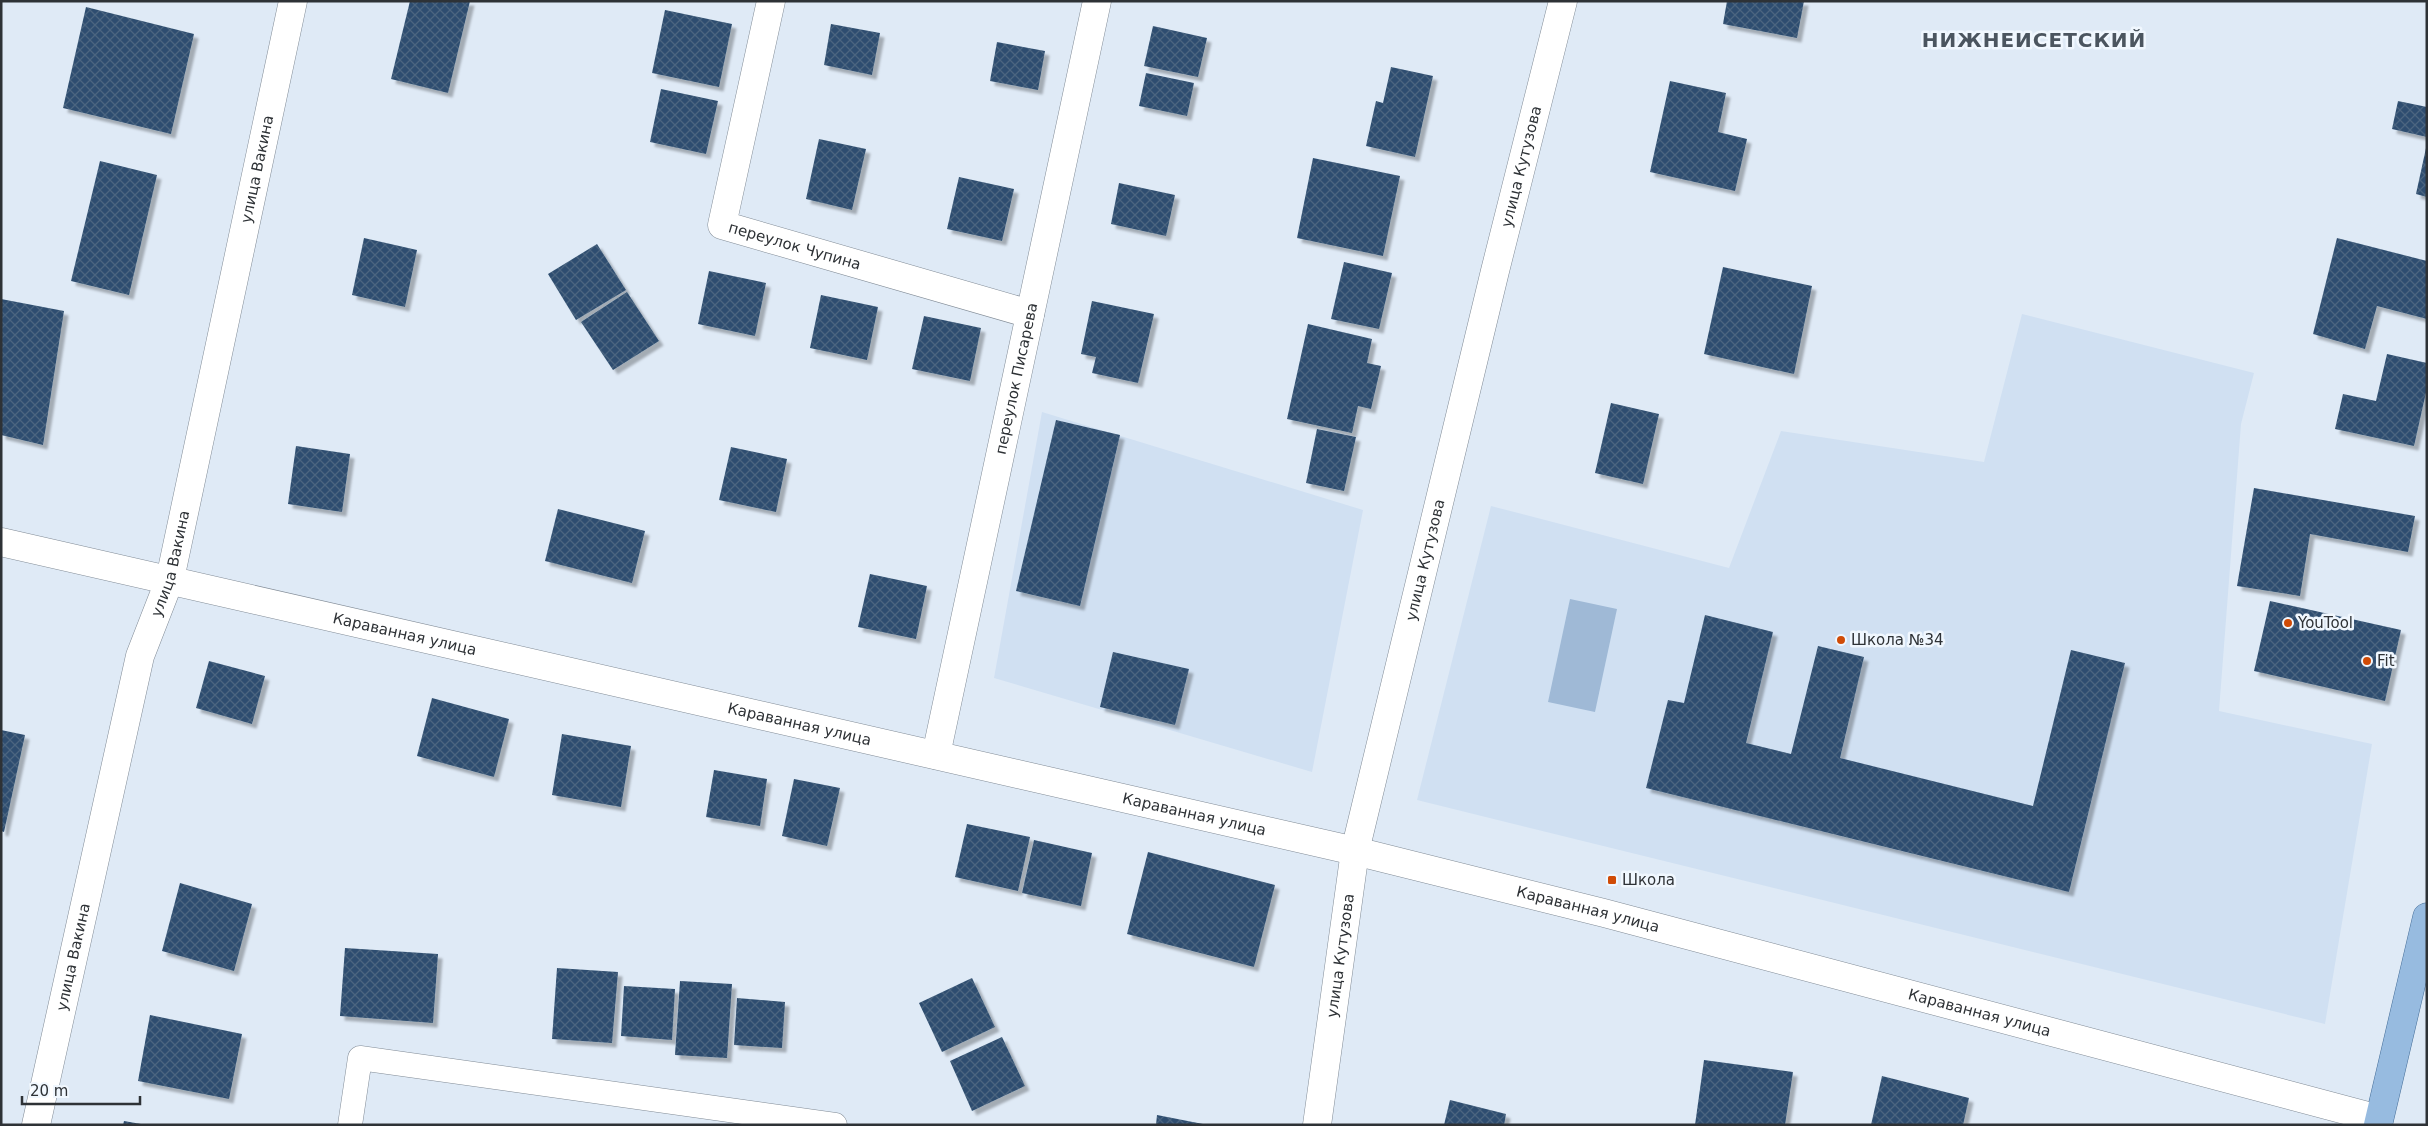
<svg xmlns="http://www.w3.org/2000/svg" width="2428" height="1126" font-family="'DejaVu Sans',sans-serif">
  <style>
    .built { fill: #d0e0f2 }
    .pitch { fill: #9fb9d6 }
    .building { fill: url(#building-cross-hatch); filter: url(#shadow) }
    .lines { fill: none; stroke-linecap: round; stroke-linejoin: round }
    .service-casing { stroke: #818b96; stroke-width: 25 }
    .minor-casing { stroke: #818b96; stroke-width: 29 }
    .tertiary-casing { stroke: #818b96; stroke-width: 29 }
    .primary-casing { stroke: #456d97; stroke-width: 29 }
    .service { stroke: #fff; stroke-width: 24 }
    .minor { stroke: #fff; stroke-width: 28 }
    .tertiary { stroke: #fff; stroke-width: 28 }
    .primary { stroke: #97bbe0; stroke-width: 28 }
    .poi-dot { fill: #d04b06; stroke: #f0f7fe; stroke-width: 2 }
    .labels { text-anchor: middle; stroke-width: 5; stroke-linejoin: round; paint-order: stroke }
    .street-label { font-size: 15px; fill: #2e3236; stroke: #f0f7fe }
    .poi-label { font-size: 15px; fill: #2e3236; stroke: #f0f7fe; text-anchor: start }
    .district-label { font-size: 20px; font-weight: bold; letter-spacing: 1px; fill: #4b555f; stroke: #f0f7fe }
  </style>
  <defs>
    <pattern id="building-cross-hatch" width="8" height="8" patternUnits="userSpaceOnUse" patternTransform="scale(1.25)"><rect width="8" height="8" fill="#2e4e6f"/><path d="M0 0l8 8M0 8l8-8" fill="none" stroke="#4b6580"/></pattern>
    <filter id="shadow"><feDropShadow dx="4.5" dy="4.5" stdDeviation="1" flood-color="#0004"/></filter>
  </defs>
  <rect width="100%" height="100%" fill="#dfeaf6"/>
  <!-- built -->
  <g class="built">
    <polygon points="2022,314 2254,373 2241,424 2219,711 2372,744 2325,1024 1417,800 1491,506 1729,568 1781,431 1984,462"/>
    <polygon points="1042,412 1363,510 1312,772 994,678"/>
  </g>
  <!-- pitch -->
  <polygon class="pitch" points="1570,599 1617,609 1595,712 1548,702"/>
  <!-- building -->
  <g class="building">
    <polygon points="410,1 470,1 448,93 391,79"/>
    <polygon points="1727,1 1804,1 1797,38 1723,24"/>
    <polygon points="86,7 194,34 171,134 63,108"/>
    <polygon points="665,10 732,24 719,87 652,73"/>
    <polygon points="831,24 880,33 872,75 824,65"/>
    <polygon points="1153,26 1207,38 1198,77 1144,66"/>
    <polygon points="997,42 1045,51 1038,90 990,81"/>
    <polygon points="1391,67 1433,76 1415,157 1366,146 1376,101 1383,103"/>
    <polygon points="1146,73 1194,83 1187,116 1139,106"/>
    <polygon points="1670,81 1726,93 1718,132 1747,139 1735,191 1650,172"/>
    <polygon points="661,89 718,101 706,154 650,142"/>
    <polygon points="2398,101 2427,107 2427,137 2392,129"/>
    <polygon points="819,139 866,149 852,210 806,199"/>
    <polygon points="2426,148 2427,148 2427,197 2416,194"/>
    <polygon points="1313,158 1400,176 1383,256 1297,238"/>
    <polygon points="100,161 157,175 129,295 71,281"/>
    <polygon points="959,177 1014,189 1002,241 947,229"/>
    <polygon points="1119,183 1175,195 1166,236 1111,224"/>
    <polygon points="364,238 417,250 405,307 352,295"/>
    <polygon points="2337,238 2427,261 2427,319 2377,306 2365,349 2313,334"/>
    <polygon points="597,244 626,290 576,320 548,274"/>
    <polygon points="1344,262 1392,273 1379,329 1331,319"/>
    <polygon points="1723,267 1812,286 1794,374 1704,354"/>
    <polygon points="709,271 766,283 755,336 698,324"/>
    <polygon points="627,292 659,341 613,370 581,322"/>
    <polygon points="821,295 878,307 867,360 810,348"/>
    <polygon points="1,299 64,311 43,445 1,435"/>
    <polygon points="1092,301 1154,314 1138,383 1092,373 1096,357 1081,354"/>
    <polygon points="924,316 981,328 970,381 912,369"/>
    <polygon points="1308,324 1372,339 1367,363 1381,366 1371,409 1358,406 1352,433 1287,419"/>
    <polygon points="2387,354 2427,363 2427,388 2414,446 2335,429 2343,394 2376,401"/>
    <polygon points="1611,403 1659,414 1643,484 1595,473"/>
    <polygon points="1056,420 1120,435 1080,606 1016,591"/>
    <polygon points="1317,429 1356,437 1344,491 1306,483"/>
    <polygon points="296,446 350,454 342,512 288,504"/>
    <polygon points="731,447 787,459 776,512 719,500"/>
    <polygon points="2254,488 2415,516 2408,552 2310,534 2300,596 2237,586"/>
    <polygon points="558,509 645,531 632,583 545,561"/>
    <polygon points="870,574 927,586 916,639 858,627"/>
    <polygon points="2270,601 2401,630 2385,701 2254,671"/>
    <polygon points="1705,615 1773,632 1746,743 1791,754 1818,646 1864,657 1840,758 2033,806 2071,650 2125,663 2069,892 1646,788 1668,700 1684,703"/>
    <polygon points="1113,652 1189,669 1175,725 1100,707"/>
    <polygon points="209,661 265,676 252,724 196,708"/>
    <polygon points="432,698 509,719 494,777 417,756"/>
    <polygon points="1,730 25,735 4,832 1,831"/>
    <polygon points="562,734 631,746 621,807 552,795"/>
    <polygon points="714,770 767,779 760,826 706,817"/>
    <polygon points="794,779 840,788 827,846 782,836"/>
    <polygon points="967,824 1030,837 1018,891 955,877"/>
    <polygon points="1034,840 1092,853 1081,906 1022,893"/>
    <polygon points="1148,852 1275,885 1254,967 1127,934"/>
    <polygon points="180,883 252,904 234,971 162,951"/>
    <polygon points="345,948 438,954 433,1023 340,1016"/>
    <polygon points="557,968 618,972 612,1043 552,1039"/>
    <polygon points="972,978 995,1027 942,1052 919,1003"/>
    <polygon points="680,981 732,984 727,1058 675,1055"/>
    <polygon points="624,986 675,989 672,1040 621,1036"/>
    <polygon points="737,998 785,1002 782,1048 734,1045"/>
    <polygon points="150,1015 242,1034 229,1099 138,1081"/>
    <polygon points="1002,1037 1025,1086 972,1111 950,1061"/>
    <polygon points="1704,1060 1793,1072 1785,1125 1695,1125"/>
    <polygon points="1882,1076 1969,1098 1963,1125 1871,1125"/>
    <polygon points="1450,1100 1506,1114 1504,1125 1444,1125"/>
    <polygon points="1157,1115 1203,1124 1202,1125 1156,1125"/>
    <polygon points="124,1121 141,1124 141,1125 123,1125"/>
  </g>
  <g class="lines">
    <!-- service casing -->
    <g class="service-casing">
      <polyline id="service" points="350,1125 360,1058 835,1125"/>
    </g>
    <!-- minor casing -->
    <g class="minor-casing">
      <g id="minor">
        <path id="s1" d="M771,1L722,225L1030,314"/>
        <path id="s2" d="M936,755L1097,1"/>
        <path id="s3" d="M36,1125L140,656L170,579L293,1"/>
        <path id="s4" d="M1317,1125L1355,851L1495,271L1563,1"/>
      </g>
    </g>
    <!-- tertiary casing -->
    <g class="tertiary-casing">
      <g id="tertiary">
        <path id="s5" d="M1,542L1355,851L1604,913L2379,1119"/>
      </g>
    </g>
    <!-- primary casing -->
    <g class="primary-casing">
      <polyline id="primary" points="2378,1125 2427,917"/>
    </g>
    <!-- service -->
    <use href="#service" class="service"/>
    <!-- minor -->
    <use href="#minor" class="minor"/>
    <!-- tertiary -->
    <use href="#tertiary" class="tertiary"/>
    <!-- primary -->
    <use href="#primary" class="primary"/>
  </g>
  <!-- markers -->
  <g class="poi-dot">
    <circle cx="2288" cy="623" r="5"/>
    <circle cx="1841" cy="640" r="5"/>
    <circle cx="2367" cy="661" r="5"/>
    <rect x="1607" y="875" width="10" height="10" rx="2.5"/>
  </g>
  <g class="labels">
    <!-- street labels -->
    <g class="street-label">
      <text dy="5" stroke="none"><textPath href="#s4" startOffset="981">улица Кутузова</textPath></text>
      <text dy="5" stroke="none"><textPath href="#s3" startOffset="982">улица Вакина</textPath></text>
      <text dy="5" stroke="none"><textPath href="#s1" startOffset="305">переулок Чупина</textPath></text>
      <text dy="5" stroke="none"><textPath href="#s2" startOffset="385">переулок Писарева</textPath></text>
      <text dy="5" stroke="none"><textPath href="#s4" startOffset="576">улица Кутузова</textPath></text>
      <text dy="5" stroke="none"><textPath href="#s3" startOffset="578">улица Вакина</textPath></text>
      <text dy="5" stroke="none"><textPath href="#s5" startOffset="414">Караванная улица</textPath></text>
      <text dy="5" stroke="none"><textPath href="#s5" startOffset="819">Караванная улица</textPath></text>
      <text dy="5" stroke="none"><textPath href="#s5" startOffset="1224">Караванная улица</textPath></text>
      <text dy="5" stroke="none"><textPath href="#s5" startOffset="1629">Караванная улица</textPath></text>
      <text dy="5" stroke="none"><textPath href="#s4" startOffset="171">улица Кутузова</textPath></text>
      <text dy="5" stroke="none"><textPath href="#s3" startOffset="172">улица Вакина</textPath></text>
      <text dy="5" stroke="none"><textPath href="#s5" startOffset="2034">Караванная улица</textPath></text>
    </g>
    <!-- poi labels -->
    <g class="poi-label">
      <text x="2298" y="628">YouTool</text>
      <text x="1851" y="645">Школа №34</text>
      <text x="2377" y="666">Fit</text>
      <text x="1622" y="885">Школа</text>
    </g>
    <!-- district labels -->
    <g class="district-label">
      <text x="2034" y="47">НИЖНЕИСЕТСКИЙ</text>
    </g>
  </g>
  <!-- border -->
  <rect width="2428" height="1126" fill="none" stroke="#2e3236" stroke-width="5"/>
  <!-- scale -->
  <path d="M22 1096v8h118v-8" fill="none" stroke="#2e3236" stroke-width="2.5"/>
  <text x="30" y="1096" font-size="15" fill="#2e3236" stroke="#f0f7fe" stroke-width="4" paint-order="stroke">20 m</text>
</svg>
